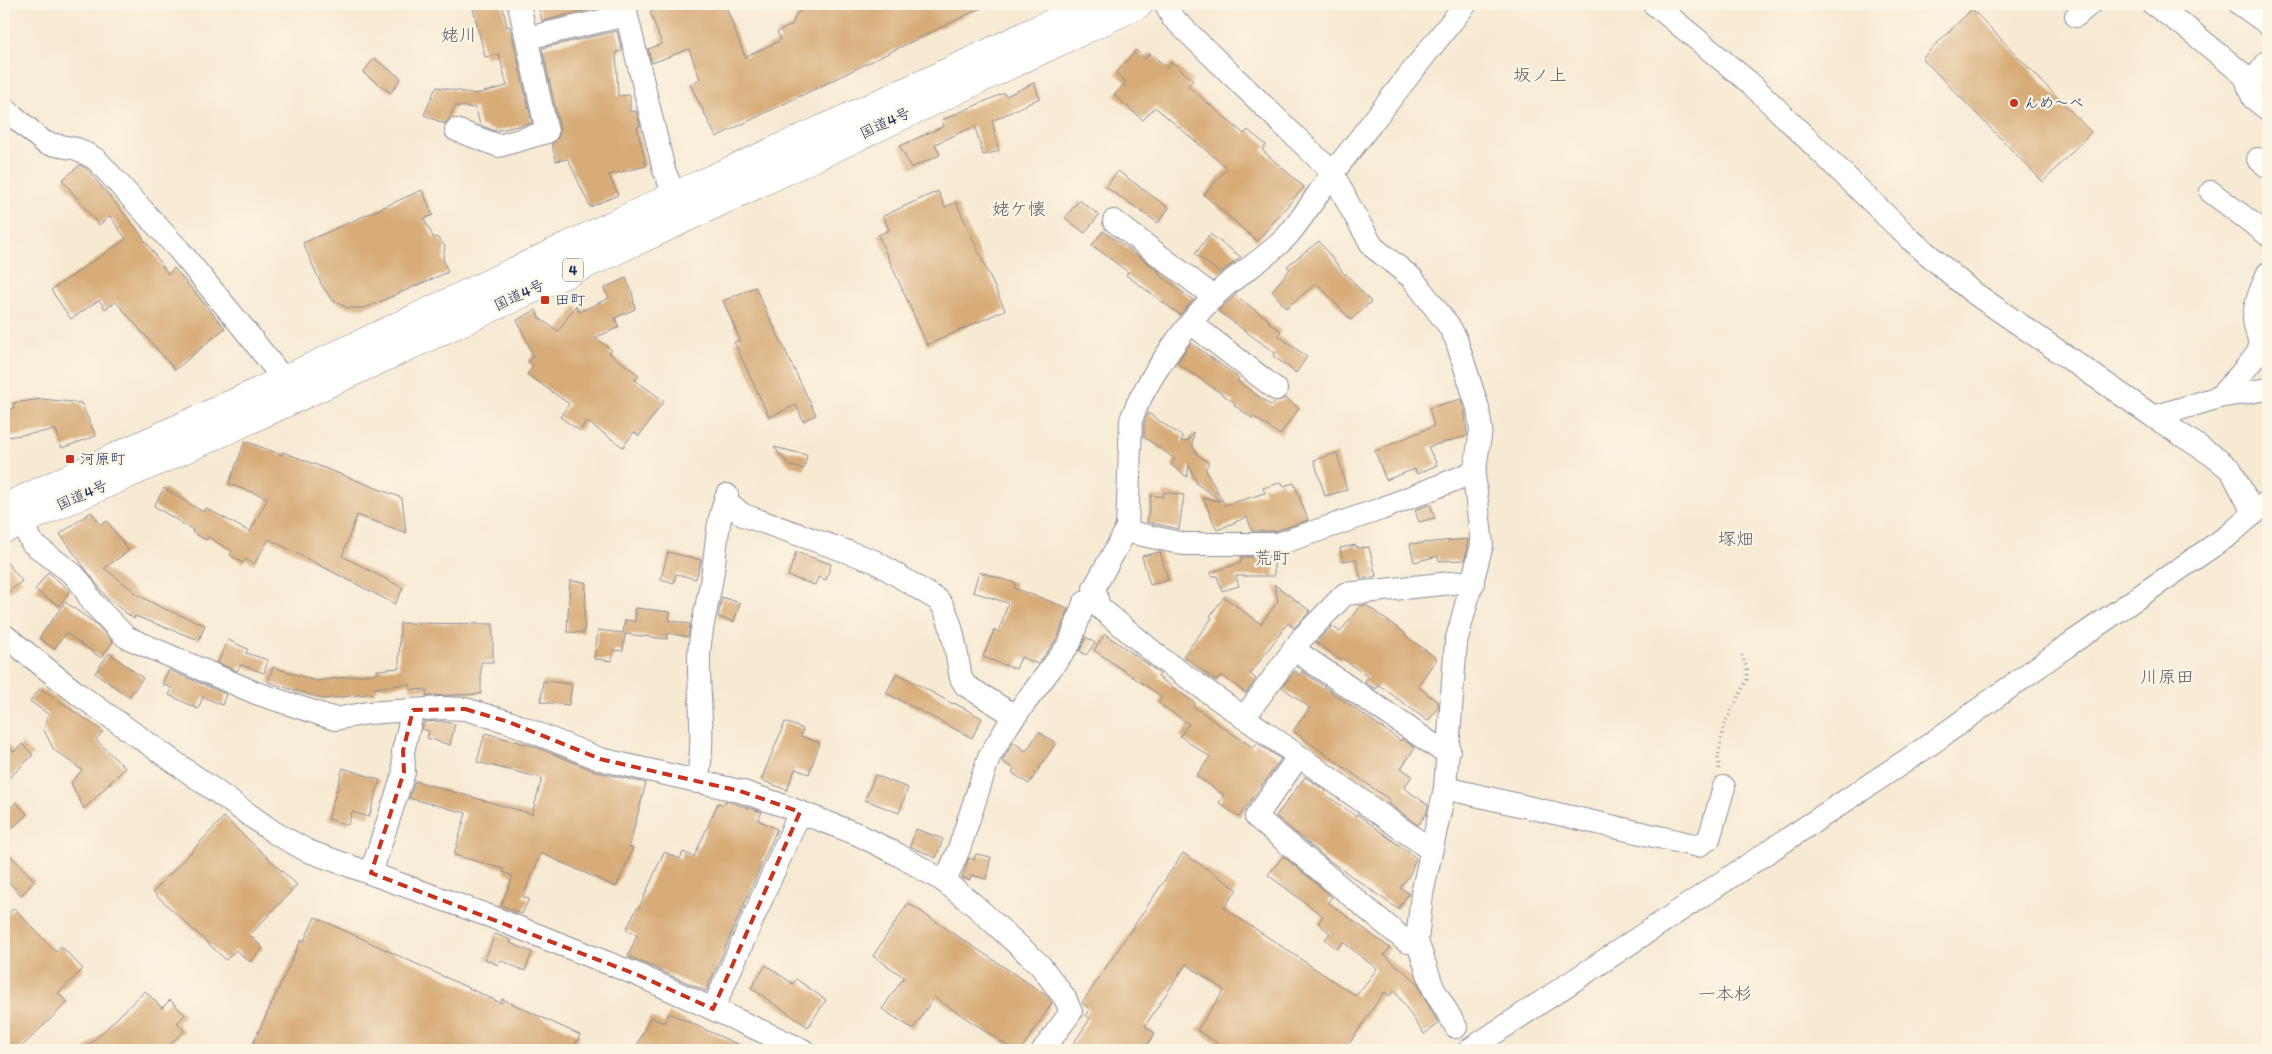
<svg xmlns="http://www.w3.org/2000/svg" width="2272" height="1054" font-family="Itim,'Klee One',sans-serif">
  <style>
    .building { fill: #d7ac78 }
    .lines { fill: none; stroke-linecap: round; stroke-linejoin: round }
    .minor-casing { stroke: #898c98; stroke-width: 24 }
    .highway-casing { stroke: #898c98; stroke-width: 29 }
    .path { stroke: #898c98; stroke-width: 3; stroke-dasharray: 1 4; stroke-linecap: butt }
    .minor { stroke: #fff; stroke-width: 22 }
    .highway { stroke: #fff; stroke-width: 28 }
    .marked { fill: none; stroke: #c8321e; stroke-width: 4; stroke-dasharray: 10 6; stroke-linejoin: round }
    .poi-dot { fill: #c8321e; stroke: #fcf5e5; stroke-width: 2 }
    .labels { text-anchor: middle; stroke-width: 4.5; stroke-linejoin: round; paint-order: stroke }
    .shield { fill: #fcf5e5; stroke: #5e6a86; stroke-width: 1 }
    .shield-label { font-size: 14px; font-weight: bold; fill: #1b2f5e }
    .poi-label { font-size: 15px; fill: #1b2f5e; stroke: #fcf5e5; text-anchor: start }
    .street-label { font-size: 15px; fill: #1b2f5e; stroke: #fcf5e5 }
    .quarter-label { font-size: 18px; fill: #5d5b67; stroke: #fcf5e5 }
  </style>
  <rect width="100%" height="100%" fill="#fcf5e5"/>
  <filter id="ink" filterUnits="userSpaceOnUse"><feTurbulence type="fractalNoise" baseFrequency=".02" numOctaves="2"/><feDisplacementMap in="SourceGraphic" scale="10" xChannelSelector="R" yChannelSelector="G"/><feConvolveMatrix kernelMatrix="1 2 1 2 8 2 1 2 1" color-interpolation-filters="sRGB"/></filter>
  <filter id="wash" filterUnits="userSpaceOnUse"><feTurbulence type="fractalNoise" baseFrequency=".0096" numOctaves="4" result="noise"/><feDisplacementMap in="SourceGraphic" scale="20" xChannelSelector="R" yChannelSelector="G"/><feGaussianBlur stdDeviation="1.12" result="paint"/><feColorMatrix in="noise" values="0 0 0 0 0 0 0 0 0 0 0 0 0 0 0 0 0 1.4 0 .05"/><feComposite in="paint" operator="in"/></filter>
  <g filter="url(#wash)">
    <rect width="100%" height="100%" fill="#f7ead3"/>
    <g id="blocks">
      <!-- building -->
      <g class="building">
        <polygon points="472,4 502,4 507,27 510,26 532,123 495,131 480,125 476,108 455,106 449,119 445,124 424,115 436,87 476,94 507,86 499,54 485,57"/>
        <polygon points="538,4 611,4 542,21"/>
        <polygon points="673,4 725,4 745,57 781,40 777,32 792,25 797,13 816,4 989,4 716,137 690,84 700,79 689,49 652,63 648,49 662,44 650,12"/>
        <polygon points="1972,9 2091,132 2043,182 1922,58"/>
        <polygon points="617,31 622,51 616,52 618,96 630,95 630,112 636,111 640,126 637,127 646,166 609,175 618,195 590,207 568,159 556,161 552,144 559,136 560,129 542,48"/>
        <polygon points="1136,50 1145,59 1150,53 1167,68 1172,62 1193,80 1188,86 1244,134 1248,130 1266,145 1262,150 1304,187 1257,241 1204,195 1227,168 1155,107 1143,120 1114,95 1126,82 1116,73"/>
        <polygon points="374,58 401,78 391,93 363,73"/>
        <polygon points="1034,83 1040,98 992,121 999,151 983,155 975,126 935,144 940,155 911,168 900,146 944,126 942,120 1004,93 1006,96"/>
        <polygon points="80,165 87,169 137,229 168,274 174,268 225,328 175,370 116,302 105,309 99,300 71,319 51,290 126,239 110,216 99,225 62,180"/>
        <polygon points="1118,171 1169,208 1158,223 1106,187"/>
        <polygon points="422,190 433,215 424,219 433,237 438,238 445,246 443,259 448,272 365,308 348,308 332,300 322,286 303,243"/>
        <polygon points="938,191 945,207 956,202 1005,310 927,345 878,235 889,230 883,216"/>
        <polygon points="1079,200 1099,215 1085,233 1065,218"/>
        <polygon points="1103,231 1159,271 1157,273 1193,300 1180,315 1126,275 1128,272 1092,245"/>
        <polygon points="1210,234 1241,257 1220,273 1195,254"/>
        <polygon points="1319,241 1345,275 1346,274 1371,302 1351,320 1317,283 1286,308 1272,291 1290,269 1287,266"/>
        <polygon points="626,278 632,292 635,309 615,318 619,327 595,338 612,350 609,353 639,375 635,380 664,401 639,436 634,432 623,447 586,421 580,431 560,417 569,404 527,374 533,366 528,362 533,355 517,320 536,310 539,318 558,331 576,305 579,312 609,298 604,288"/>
        <polygon points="755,287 816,415 803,421 796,405 769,417 734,342 740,340 723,301"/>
        <polygon points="1235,295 1270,321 1268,322 1281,331 1278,335 1307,357 1296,373 1273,356 1275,353 1218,311"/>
        <polygon points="1191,343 1239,378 1237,381 1272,406 1275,402 1285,398 1299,408 1280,435 1253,416 1252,418 1234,405 1235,403 1177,363"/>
        <polygon points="42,399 81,403 96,436 62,448 56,430 7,437 4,410 14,408 13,403"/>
        <polygon points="1461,399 1465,413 1467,436 1428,447 1437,465 1417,474 1415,469 1386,480 1375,451 1434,426 1429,408"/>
        <polygon points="1148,413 1183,437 1181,442 1189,440 1194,432 1192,445 1197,454 1209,463 1205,469 1225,505 1265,493 1263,488 1282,482 1283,486 1294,483 1308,520 1276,531 1252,531 1247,517 1217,530 1203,498 1221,501 1197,484 1189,465 1187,477 1171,465 1175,459 1144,437 1144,423"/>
        <polygon points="245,441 282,455 283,452 402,498 406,533 357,515 342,556 403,588 395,604 269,539 254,564 246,559 243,563 230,555 232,551 208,537 206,540 192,532 193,530 154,506 164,488 203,512 206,508 250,532 268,498 229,484"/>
        <polygon points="774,447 807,455 804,469 790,466"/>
        <polygon points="1337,453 1347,490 1325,496 1314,460"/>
        <polygon points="1164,492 1184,495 1179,529 1147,522 1151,495 1163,497"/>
        <polygon points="1430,504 1435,518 1419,522 1415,510"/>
        <polygon points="91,512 101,525 107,521 129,551 104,568 134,591 133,592 160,607 205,625 199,640 135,616 134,619 107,598 60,534"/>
        <polygon points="1468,539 1465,560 1439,561 1438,556 1414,562 1410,544"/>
        <polygon points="1356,545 1357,548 1369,547 1376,576 1361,579 1356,559 1343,561 1340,548"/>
        <polygon points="668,552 701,560 696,579 676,574 674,583 661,579"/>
        <polygon points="796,552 831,564 826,580 818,577 815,585 788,576"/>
        <polygon points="1160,552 1168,580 1150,585 1142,556"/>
        <polygon points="1241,557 1274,557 1274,576 1236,576 1239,586 1222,591 1217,576 1212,576 1211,572 1241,563"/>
        <polygon points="4,559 22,581 4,596"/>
        <polygon points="48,572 70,591 59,606 35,590"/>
        <polygon points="979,572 1016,583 1014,588 1068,608 1058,637 1038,664 1021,657 1016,669 983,657 994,630 999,632 1008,603 973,592"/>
        <polygon points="570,581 586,582 584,633 567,632"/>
        <polygon points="1274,584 1310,611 1294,628 1288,623 1250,674 1256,679 1246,693 1221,675 1216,681 1183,656 1212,618 1210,616 1224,597 1261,624 1278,601"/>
        <polygon points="722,597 740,603 734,622 718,617"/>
        <polygon points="65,602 95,623 113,642 101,658 66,633 54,649 39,638"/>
        <polygon points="1366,605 1406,634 1405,635 1437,659 1417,686 1438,702 1438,708 1428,721 1379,685 1376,689 1364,682 1368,677 1342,658 1340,660 1316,642 1332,626 1340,632 1360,606"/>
        <polygon points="636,608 670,612 669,620 690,624 688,637 668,633 667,639 625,634 623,651 614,650 612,661 594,659 598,630 623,633 625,620 635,621"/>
        <polygon points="400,623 493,624 493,662 481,662 481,694 426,696 427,690 410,689 410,684 375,688 375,693 323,699 268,682 273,667 316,681 378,673 377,670 399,668"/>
        <polygon points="1105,634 1142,660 1160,674 1158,677 1195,703 1193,706 1227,730 1254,748 1257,743 1281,759 1239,817 1219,803 1224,795 1196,776 1210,757 1180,736 1189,724 1158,703 1162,697 1094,650"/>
        <polygon points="1086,637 1095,643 1086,655 1080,651"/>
        <polygon points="228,640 248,649 246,653 268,660 264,673 241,665 237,671 218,663"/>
        <polygon points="109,653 143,678 129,697 95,673"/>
        <polygon points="169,670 226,694 222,705 203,697 198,709 169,695 172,688 162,684"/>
        <polygon points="1295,671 1300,675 1302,671 1401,741 1402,739 1415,748 1401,768 1412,776 1404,788 1428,805 1426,814 1418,825 1388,803 1390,800 1293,731 1310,708 1282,687"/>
        <polygon points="897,673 953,704 954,703 982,718 972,738 886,693"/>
        <polygon points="543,681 572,684 569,705 541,702"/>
        <polygon points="40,688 103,731 96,740 125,768 84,809 71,783 82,770 54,750 44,730 48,714 30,701"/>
        <polygon points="441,721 455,724 450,745 427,738 429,731 422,729 424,722"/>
        <polygon points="785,722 803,729 801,736 820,743 809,774 795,769 787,790 761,780"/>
        <polygon points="1039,732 1056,743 1029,784 1012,773 1014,769 1002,761 1013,742 1026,751"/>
        <polygon points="485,733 533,746 597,772 646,783 629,847 633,848 616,887 541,853 523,897 529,899 522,914 501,905 513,876 503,872 504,869 454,855 466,813 409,798 415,781 532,814 542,778 477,762"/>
        <polygon points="4,741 14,752 22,744 33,755 4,783"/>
        <polygon points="343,768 380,780 369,817 352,812 348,825 328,819"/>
        <polygon points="875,775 908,788 899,813 865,800"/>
        <polygon points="1305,777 1326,791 1324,794 1356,816 1357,814 1416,858 1409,876 1400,888 1409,893 1398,909 1327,859 1276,816"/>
        <polygon points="726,801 762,812 758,820 777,829 706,991 628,956 637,935 626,930 637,908 639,908 664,852 680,859 683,852 694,857 718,803 724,805"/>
        <polygon points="16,802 27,814 4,836 4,814"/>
        <polygon points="224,817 297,885 250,935 263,948 250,962 236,950 226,960 153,892"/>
        <polygon points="916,829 943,839 936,858 910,846"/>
        <polygon points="4,849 35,881 21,895 4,877"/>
        <polygon points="1183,853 1237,889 1224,908 1356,996 1377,969 1343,942 1337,949 1325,939 1330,933 1318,923 1323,916 1268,875 1283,856 1332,897 1328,902 1390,948 1384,955 1417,982 1422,994 1439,1024 1424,1034 1394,990 1390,996 1384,992 1345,1050 1227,1050 1197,1030 1224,990 1186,964 1145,1026 1155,1033 1144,1050 1069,1050 1090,1019 1085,1016 1090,1009 1082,1003"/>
        <polygon points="976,854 991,857 986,879 971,875 970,880 962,878 969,858 974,860"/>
        <polygon points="908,903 1046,995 1052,1003 1021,1050 1014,1050 934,997 913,1029 882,1009 904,977 873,956"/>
        <polygon points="14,908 56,952 61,946 83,969 58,993 68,1002 18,1050 4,1050 4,918"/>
        <polygon points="315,917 501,1003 502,999 580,1035 573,1050 250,1050 301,940 304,941"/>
        <polygon points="495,934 511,940 510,943 532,952 525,971 500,960 498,965 485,959"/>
        <polygon points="766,965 793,984 796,979 826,1000 808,1027 751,988"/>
        <polygon points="145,991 162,1008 170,1000 185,1015 177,1023 184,1031 164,1050 84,1050"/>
        <polygon points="669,1013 750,1050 635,1050 650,1017 664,1023"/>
      </g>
    </g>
  </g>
  <g filter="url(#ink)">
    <use href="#blocks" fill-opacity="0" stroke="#898c98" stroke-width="1"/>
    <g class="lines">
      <!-- minor casing -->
      <g class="minor-casing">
        <g id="minor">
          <polyline points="624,4 664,170 682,212"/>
          <polyline points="1166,4 1172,17 1333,173 1350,207 1373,247 1412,278 1449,326 1456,339 1478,408 1481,430 1474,475 1482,545 1456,642 1445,788 1422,894 1417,941 1407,942 1256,817 1299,756"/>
          <polyline points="1654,4 1750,83 1910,239 1971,291 2154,417 2212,455 2231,470 2254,514"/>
          <polyline points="2153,4 2187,28 2245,76 2253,98 2268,110"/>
          <polyline points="2240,4 2268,24"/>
          <polyline points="2076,16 2090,4"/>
          <polyline points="527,38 627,15"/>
          <polyline points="2249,87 2268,61"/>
          <polyline points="4,108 45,143 77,149 96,159 179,250 245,330 284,380"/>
          <polyline points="456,130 499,146 547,132 519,4"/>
          <polyline points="2258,159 2268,167"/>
          <polyline points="2211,192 2268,235"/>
          <polyline points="1114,221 1214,297"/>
          <polyline points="1191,323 1276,389"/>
          <path d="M2219,397C2228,387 2256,360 2259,349C2261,338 2254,328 2254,318C2255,302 2262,287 2268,273"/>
          <polyline points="2154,417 2219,397 2268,389"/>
          <path d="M725,500L743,515L874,561L938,600C952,613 957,659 961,678L965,685L1015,716"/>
          <polyline points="21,522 32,543 73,574 81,583 93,603 126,637 256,693 335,719 368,713 441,708 465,709 509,722 600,759 740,791 776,803 857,834 897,854 945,882 973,904 1040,965 1065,998 1071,1012 1043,1050"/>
          <polyline points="1125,531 1184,544 1278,544 1381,509 1474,472"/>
          <polyline points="4,635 78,694 275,833 308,851 492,917 638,975 803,1050"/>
          <polyline points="1293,649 1438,748 1449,750"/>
          <polyline points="1244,718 1302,638 1345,594 1461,582 1473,584"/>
          <path d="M697,782C706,740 698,698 699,656C700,628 708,604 712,577C717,547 716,523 727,495"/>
          <polyline points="1445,788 1698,846 1709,839 1724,787"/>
          <path d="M1431,850L1163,660L1099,607L1094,588L1127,529L1131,420C1145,380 1192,315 1224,287C1245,270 1270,255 1288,235C1305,215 1319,191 1335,170C1378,115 1421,59 1466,4"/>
          <polyline points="371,873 404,772 403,751 413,710"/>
          <polyline points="945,882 959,849 989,757 1009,724 1070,643 1084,603 1096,596"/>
          <polyline points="1417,941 1433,988 1456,1027"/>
          <polyline points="713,1009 800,812"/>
          <polyline points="1469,1050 1925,748 2067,646 2229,535 2268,501"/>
        </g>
      </g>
      <!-- highway casing -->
      <g class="highway-casing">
        <g id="highway">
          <polyline points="4,508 284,380 674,196 927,82 1092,4"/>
          <polyline points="4,529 210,438 658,231 1139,4"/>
        </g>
      </g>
      <!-- path -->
      <polyline class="path" points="1719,769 1718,758 1724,725 1747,680 1747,668 1741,653"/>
      <!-- minor -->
      <use href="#minor" class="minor"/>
      <!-- highway -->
      <use href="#highway" class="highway"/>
    </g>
  </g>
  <!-- marked area -->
  <path class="marked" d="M465,709L509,722L600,759L740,791L800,812L713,1009L638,975L371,873L404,772L403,751L413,710Z"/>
  <!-- markers -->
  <g class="poi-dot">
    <circle cx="2014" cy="103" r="5"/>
    <rect x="540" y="295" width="10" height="10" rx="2.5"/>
    <rect x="65" y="454" width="10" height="10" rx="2.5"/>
  </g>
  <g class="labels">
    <!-- shield labels -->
    <rect class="shield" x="563" y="258.5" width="20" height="23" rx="4"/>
    <g class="shield-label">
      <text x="573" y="275">4</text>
    </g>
    <!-- poi labels -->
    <g class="poi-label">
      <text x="2024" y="108">んめ～べ</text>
      <text x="555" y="305">田町</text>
      <text x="80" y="464">河原町</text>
    </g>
    <!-- street labels -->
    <g class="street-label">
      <text transform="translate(885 123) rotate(-25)" y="5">国道4号</text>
      <text transform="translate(519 295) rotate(-25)" y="5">国道4号</text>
      <text transform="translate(82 495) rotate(-24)" y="5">国道4号</text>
    </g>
    <!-- quarter labels -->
    <g class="quarter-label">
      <text x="459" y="41">姥川</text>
      <text x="1540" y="81">坂ノ上</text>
      <text x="1019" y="215">姥ケ懐</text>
      <text x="1736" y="545">塚畑</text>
      <text x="1272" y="564">荒町</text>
      <text x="2167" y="683">川原田</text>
      <text x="1725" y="1000">一本杉</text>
    </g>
  </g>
  <!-- margin -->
  <rect width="2272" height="1054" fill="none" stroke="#fcf5e5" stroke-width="20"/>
</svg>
